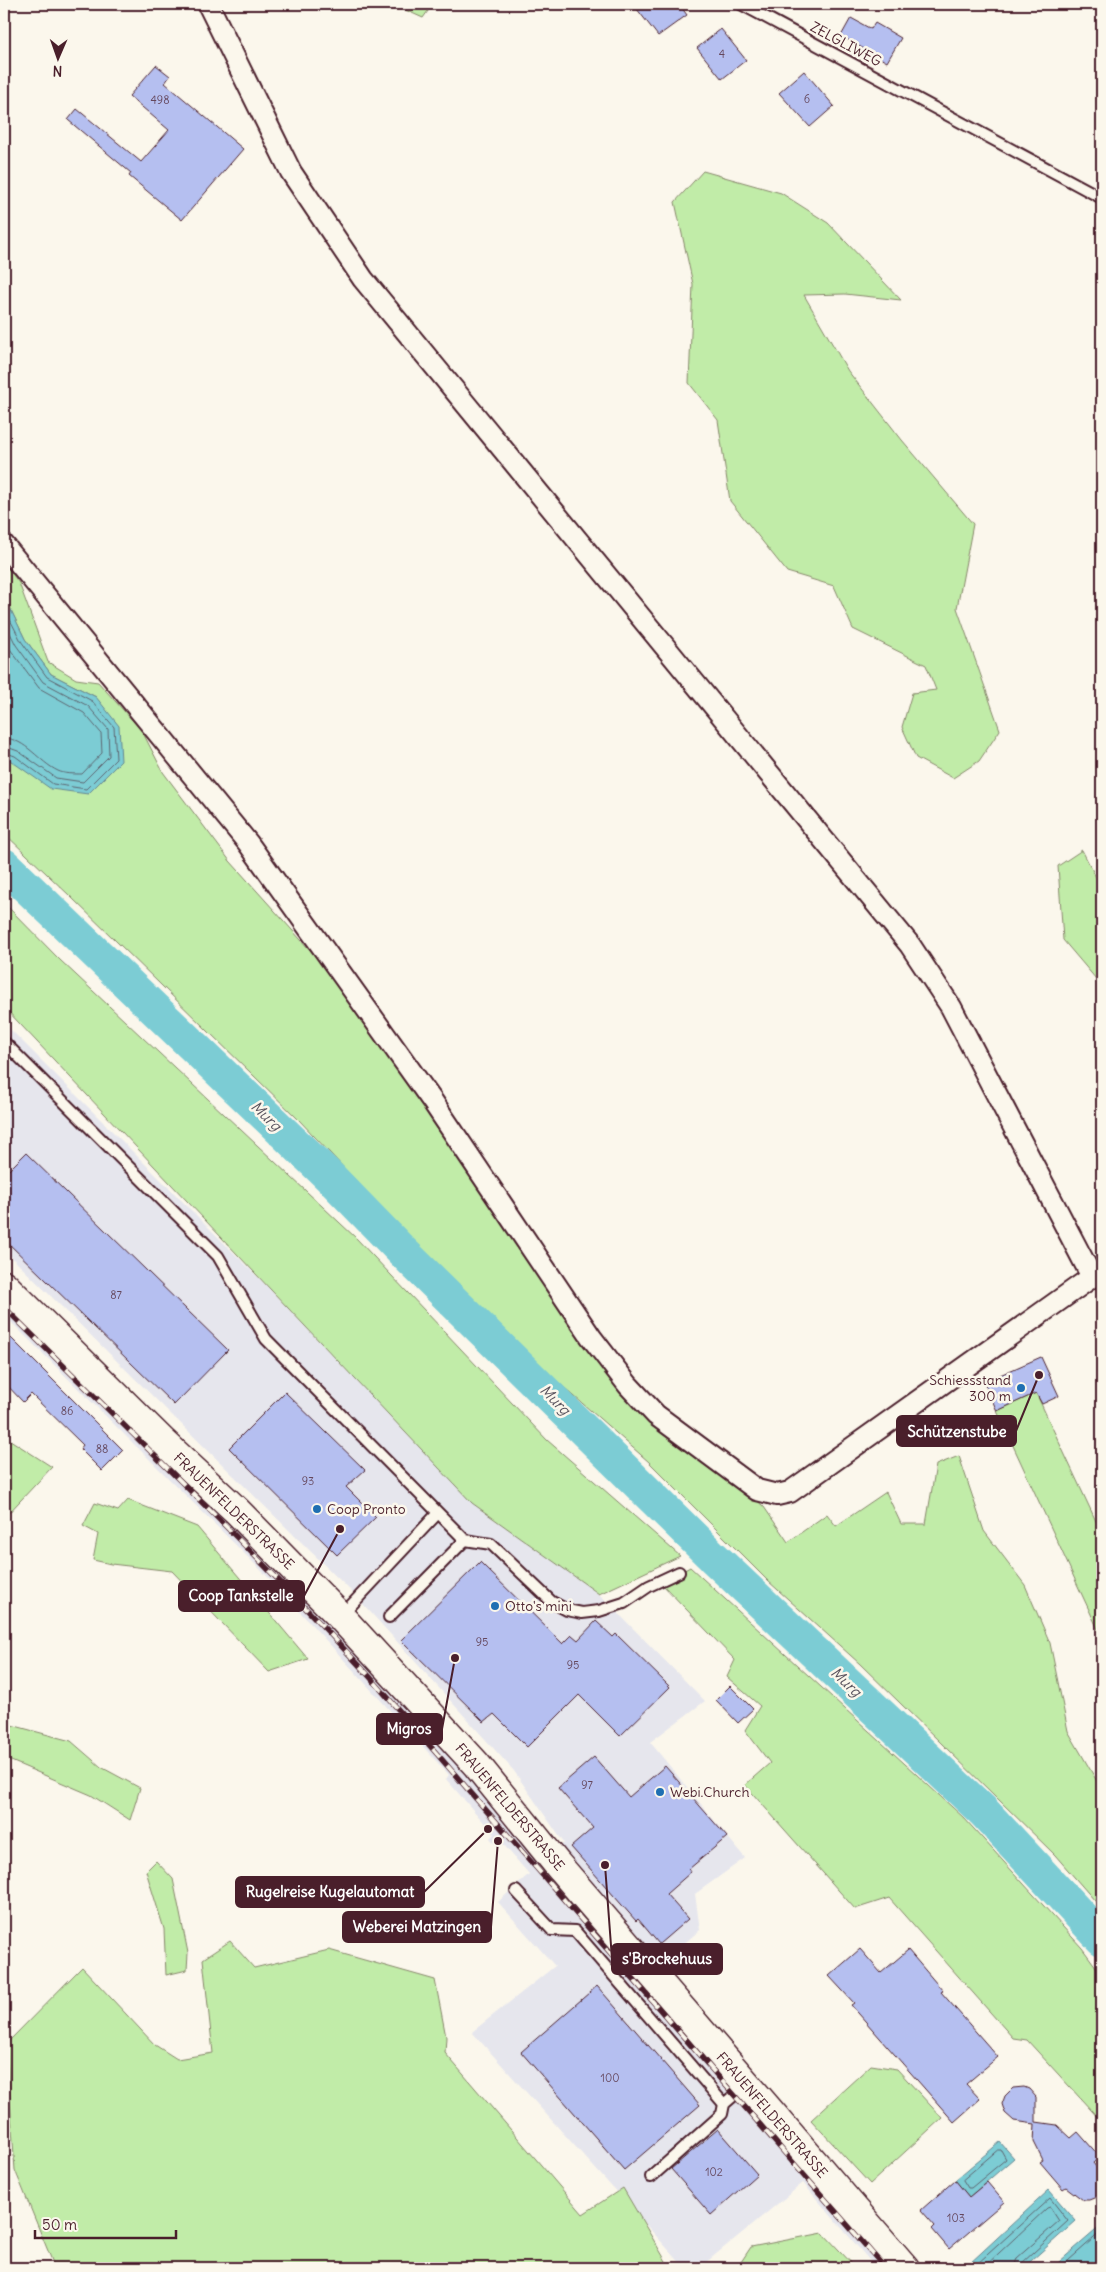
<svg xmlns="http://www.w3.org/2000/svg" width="1106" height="2272" font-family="Delius,sans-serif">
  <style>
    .built { fill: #e6e6ed }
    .green { fill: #c1eca8; stroke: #86866a }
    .water { fill: #7bccd4; stroke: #678790 }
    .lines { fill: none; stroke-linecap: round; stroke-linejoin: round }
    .shore { stroke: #5e646f; stroke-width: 1 }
    .river { stroke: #7bccd4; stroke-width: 34 }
    .building { fill: #b5bff0; stroke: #4a1f2b }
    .service-casing { stroke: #4a1f2b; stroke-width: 14 }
    .minor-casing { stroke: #4a1f2b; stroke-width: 24 }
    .secondary-casing { stroke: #4a1f2b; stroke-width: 31 }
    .service { stroke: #fbf7ec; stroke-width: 10 }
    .minor { stroke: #fbf7ec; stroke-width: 20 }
    .secondary { stroke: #fbf7ec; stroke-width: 28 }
    .rail-casing { stroke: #4a1f2b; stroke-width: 5.5 }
    .rail { stroke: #fbf7ec; stroke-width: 4; stroke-dasharray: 11; stroke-linecap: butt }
    .poi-dot { fill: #1f6fb2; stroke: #fbf7ec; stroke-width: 2 }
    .labels { text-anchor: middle; stroke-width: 5; stroke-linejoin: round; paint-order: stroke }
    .number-label { font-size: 11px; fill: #65475c }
    .street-label { font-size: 14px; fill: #4a1f2b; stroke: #fbf7ec }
    .poi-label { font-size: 14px; fill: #4a1f2b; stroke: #fbf7ec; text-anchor: start }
    .water-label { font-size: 15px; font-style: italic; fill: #59535e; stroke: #fbf7ec }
    .leader { fill: none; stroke: #4a1f2b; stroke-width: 2 }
    .callout-dot { fill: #4a1f2b; stroke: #fbf7ec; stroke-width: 2 }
    .callout { fill: #4a1f2b; stroke: #4a1f2b; stroke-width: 2 }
    .callout-label { font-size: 15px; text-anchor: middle; font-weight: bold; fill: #fff }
  </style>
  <rect width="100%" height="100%" fill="#fbf7ec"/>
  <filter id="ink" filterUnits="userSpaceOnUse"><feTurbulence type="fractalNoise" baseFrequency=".02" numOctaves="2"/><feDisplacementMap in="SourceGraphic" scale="10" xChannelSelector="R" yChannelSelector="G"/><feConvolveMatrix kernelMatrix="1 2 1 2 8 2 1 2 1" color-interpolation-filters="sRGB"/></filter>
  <g filter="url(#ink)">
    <!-- built -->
    <polygon class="built" points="4,1023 259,1278 472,1503 600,1595 705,1701 650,1742 745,1858 695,1894 700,1930 642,1979 892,2268 876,2268 803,2183 699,2268 685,2268 472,2032 555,1966 498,1902 529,1874 502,1843 497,1846 490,1838 494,1834 446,1779 449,1775 270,1579 4,1315 4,1298 321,1615 467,1773 542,1863 564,1843 514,1771 354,1594 4,1250"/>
    <!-- green -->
    <g class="green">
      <polygon points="392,4 433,4 423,18"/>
      <polygon points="703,171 781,193 828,223 901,300 845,294 804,295 848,371 902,440 973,524 957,608 1000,730 979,761 953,778 916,758 902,727 912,693 936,690 926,665 853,629 834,586 787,572 730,501 718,420 689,383 693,284 675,202"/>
      <polygon points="4,563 19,583 48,662 76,679 98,682 142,731 163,772 230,861 363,1009 589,1345 764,1507 788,1542 827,1514 836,1526 886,1492 901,1524 926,1524 936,1465 959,1456 984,1531 1025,1585 1050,1643 1068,1731 1102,1790 1102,1909 1055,1855 941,1743 860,1664 768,1581 649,1462 541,1367 390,1217 299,1120 70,896 4,833 4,756 12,761 96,697 51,674 25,639 9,606 4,602"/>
      <polygon points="1082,850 1102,889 1102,986 1063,940 1058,866"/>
      <polygon points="4,903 60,960 356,1238 547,1440 680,1556 599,1594 472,1503 4,1007"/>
      <polygon points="1036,1393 1102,1534 1102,1638 997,1411"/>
      <polygon points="4,1436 52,1467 4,1518"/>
      <polygon points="128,1500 197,1527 308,1659 269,1672 172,1571 111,1564 93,1560 98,1534 83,1526 95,1503 118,1511"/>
      <polygon points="690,1567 964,1818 1082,1948 1102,1975 1102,2122 1027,2040 1013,2038 889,1898 855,1909 745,1785 770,1763 745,1730 760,1706 727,1677 735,1660 661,1583"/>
      <polygon points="4,1723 71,1741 101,1767 140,1788 130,1820 91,1795 4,1758"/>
      <polygon points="156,1861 173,1879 188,1953 187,1970 166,1975 164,1929 146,1871"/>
      <polygon points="230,1941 254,1968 329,1950 435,1980 446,2037 445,2053 583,2214 623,2188 670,2268 55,2268 15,2170 6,2044 82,1967 155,2045 177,2059 213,2053 203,1959"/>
      <polygon points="871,2065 897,2069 942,2118 870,2184 811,2120"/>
      <polygon points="823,2233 856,2268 737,2268 751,2247"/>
    </g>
    <!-- water -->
    <g class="water">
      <polygon points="4,602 9,606 25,639 51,674 96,697 119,726 121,761 88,794 51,789 4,756"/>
      <polygon points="1000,2142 1014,2158 969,2197 955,2180"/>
      <polygon points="1049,2190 1076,2221 1023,2268 973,2268 969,2264"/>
      <polygon points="1102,2225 1102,2268 1052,2268"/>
    </g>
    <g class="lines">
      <!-- shore -->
      <g class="shore">
        <polyline points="4,608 21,641 47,677 92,701 114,727 116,759 86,789 53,784 15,756 4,752"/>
        <polyline points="4,621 16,645 43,682 88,706 108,729 109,756 83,782 56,778 18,751 4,746"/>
        <path d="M4,638L10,649L39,688L84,713L101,733L102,753L82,774C75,774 64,774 58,771C39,762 26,739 4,738"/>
        <polygon points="998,2150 1001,2150 1006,2159 971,2188 968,2188 963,2180"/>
        <polyline points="976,2268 977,2264 1050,2198 1068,2221 1022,2263 1020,2268"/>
        <polyline points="983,2268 1047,2208 1050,2207 1059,2221 1017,2258 1014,2268"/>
        <polyline points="1060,2268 1102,2231"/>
      </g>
      <!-- river -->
      <polyline class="river" points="4,865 332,1179 402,1251 713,1557 983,1811 1102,1939"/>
    </g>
    <!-- building -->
    <g class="building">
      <polygon points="633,4 679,4 687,15 658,36"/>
      <polygon points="851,18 871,29 875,23 901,38 887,62 841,36"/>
      <polygon points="721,29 746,60 722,79 697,48"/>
      <polygon points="156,65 170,76 165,83 243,149 182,220 129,176 131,173 68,120 77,109 141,162 169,130 129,96"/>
      <polygon points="804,71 834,106 810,127 779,93"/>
      <polygon points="26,1153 228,1350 174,1405 4,1239 4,1175"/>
      <polygon points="4,1331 123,1450 102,1471 80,1449 83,1445 31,1394 23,1402 4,1382"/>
      <polygon points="1041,1357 1059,1396 1042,1404 1036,1393 997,1411 984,1382"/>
      <polygon points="285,1392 365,1470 346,1487 376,1517 337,1555 229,1448"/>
      <polygon points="480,1562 563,1644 572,1635 578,1640 596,1621 613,1637 616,1634 670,1687 620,1736 579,1695 527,1747 494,1714 484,1722 401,1640"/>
      <polygon points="730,1686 753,1709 738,1723 716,1700"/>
      <polygon points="594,1757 629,1797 665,1766 727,1837 689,1869 691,1872 666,1894 688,1919 659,1944 638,1919 636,1921 571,1847 593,1828 558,1788"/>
      <polygon points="860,1949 881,1973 908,1950 943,1991 941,1992 998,2057 966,2084 980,2099 954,2122 851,2005 854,2003 829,1976"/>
      <polygon points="597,1986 700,2105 624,2170 521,2052"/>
      <polygon points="1024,2087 1029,2089 1036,2097 1036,2122 1057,2125 1071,2138 1078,2132 1100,2157 1093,2163 1102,2174 1102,2191 1099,2196 1089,2200 1083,2200 1066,2187 1063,2189 1040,2162 1043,2160 1034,2142 1035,2124 1014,2121 1005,2113 1002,2104 1005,2096 1013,2088"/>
      <polygon points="718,2129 757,2174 711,2215 671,2169"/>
      <polygon points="955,2180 969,2197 987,2182 1004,2202 949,2249 932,2229 935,2226 921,2210"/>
    </g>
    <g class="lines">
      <!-- service casing -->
      <g class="service-casing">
        <g id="service">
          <polyline points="741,4 1102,198"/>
          <polyline points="4,1042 218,1256 266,1339 465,1540 491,1544 552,1602 567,1610 582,1613 599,1611 624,1603 649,1586 679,1572"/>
          <polyline points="342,1615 437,1514"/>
          <polyline points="389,1617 465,1540"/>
          <polyline points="516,1891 552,1930 575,1931 724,2104"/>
          <polyline points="651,2177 722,2114 724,2104 745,2086"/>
        </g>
      </g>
      <!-- minor casing -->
      <g class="minor-casing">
        <polyline id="minor" points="4,545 248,843 433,1102 591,1337 628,1385 656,1415 757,1490 777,1495 790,1492 1092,1277 951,1007 910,945 363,279 291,172 208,4"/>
      </g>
      <!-- secondary casing -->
      <g class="secondary-casing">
        <polyline id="secondary" points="4,1285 161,1440 237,1511 340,1616 476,1764 557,1864 905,2268"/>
      </g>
      <!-- service -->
      <use href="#service" class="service"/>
      <!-- minor -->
      <use href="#minor" class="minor"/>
      <!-- secondary -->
      <use href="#secondary" class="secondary"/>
      <!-- rail casing -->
      <g class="rail-casing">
        <path id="rail" d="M4,1307C127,1429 253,1549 370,1677L885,2268"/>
      </g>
      <!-- rail -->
      <use href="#rail" class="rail"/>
    </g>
  </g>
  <!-- markers -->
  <g class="poi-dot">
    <circle cx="1021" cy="1388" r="5"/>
    <circle cx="317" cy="1509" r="5"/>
    <circle cx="495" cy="1606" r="5"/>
    <circle cx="660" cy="1792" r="5"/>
  </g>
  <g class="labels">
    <!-- number labels -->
    <g class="number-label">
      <text x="722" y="58">4</text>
      <text x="807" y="103">6</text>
      <text x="160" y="104">498</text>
      <text x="116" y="1299">87</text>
      <text x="67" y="1415">86</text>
      <text x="102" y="1453">88</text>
      <text x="308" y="1485">93</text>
      <text x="482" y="1646">95</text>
      <text x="573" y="1669">95</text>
      <text x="587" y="1789">97</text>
      <text x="610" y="2082">100</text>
      <text x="714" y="2176">102</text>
      <text x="956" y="2222">103</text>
    </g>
    <!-- street labels -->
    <g class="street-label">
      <text transform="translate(846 44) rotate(28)" y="5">ZELGLIWEG</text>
      <text transform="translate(234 1511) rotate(44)" y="5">FRAUENFELDERSTRASSE</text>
      <text transform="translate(510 1807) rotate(50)" y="5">FRAUENFELDERSTRASSE</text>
      <text transform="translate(772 2115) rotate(49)" y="5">FRAUENFELDERSTRASSE</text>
    </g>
    <!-- poi labels -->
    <g class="poi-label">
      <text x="1011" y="1385" text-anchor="end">Schiessstand<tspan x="1011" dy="16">300 m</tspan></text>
      <text x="327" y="1514">Coop Pronto</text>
      <text x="505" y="1611">Otto's mini</text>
      <text x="670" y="1797">Webi.Church</text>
    </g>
    <!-- water labels -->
    <g class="water-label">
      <text transform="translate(266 1116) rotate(44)" y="5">Murg</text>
      <text transform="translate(555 1400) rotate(45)" y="5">Murg</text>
      <text transform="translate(846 1682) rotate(43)" y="5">Murg</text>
    </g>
  </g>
  <!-- callouts -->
  <path class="leader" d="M1039 1375L1016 1431M340 1529L304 1596M455 1658L442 1729M488 1829L424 1892M498 1841L491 1927M605 1865L612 1959"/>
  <g class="callout-dot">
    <circle cx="1039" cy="1375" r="5"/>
    <circle cx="340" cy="1529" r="5"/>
    <circle cx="455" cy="1658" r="5"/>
    <circle cx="488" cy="1829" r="5"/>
    <circle cx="498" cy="1841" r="5"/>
    <circle cx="605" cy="1865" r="5"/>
  </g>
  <g class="callout">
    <rect x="897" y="1416" width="119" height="30" rx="5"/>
    <rect x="179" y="1581" width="125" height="30" rx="5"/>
    <rect x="377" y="1714" width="65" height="30" rx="5"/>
    <rect x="236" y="1877" width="188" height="30" rx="5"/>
    <rect x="343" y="1912" width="148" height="30" rx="5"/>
    <rect x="612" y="1944" width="110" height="30" rx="5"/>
  </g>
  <g class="callout-label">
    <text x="957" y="1437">Schützenstube</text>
    <text x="241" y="1601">Coop Tankstelle</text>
    <text x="409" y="1734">Migros</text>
    <text x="330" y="1897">Rugelreise Kugelautomat</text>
    <text x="417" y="1932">Weberei Matzingen</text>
    <text x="667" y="1964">s'Brockehuus</text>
  </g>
  <!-- margin -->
  <rect width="1106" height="2272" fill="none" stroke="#fbf7ec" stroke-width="20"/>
  <rect x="10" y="10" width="1086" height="2252" fill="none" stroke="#4a1f2b" stroke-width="2" filter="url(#ink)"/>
  <!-- north arrow -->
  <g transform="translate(58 58) rotate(182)" stroke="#fbf7ec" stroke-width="4" paint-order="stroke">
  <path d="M0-4L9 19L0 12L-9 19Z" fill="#4a1f2b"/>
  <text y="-8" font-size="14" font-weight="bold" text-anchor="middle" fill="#4a1f2b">N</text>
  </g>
  <!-- scale -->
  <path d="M35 2230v8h141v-8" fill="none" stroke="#4a1f2b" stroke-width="2.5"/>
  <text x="42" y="2230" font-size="15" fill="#4a1f2b" stroke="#fbf7ec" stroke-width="4" paint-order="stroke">50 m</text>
</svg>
